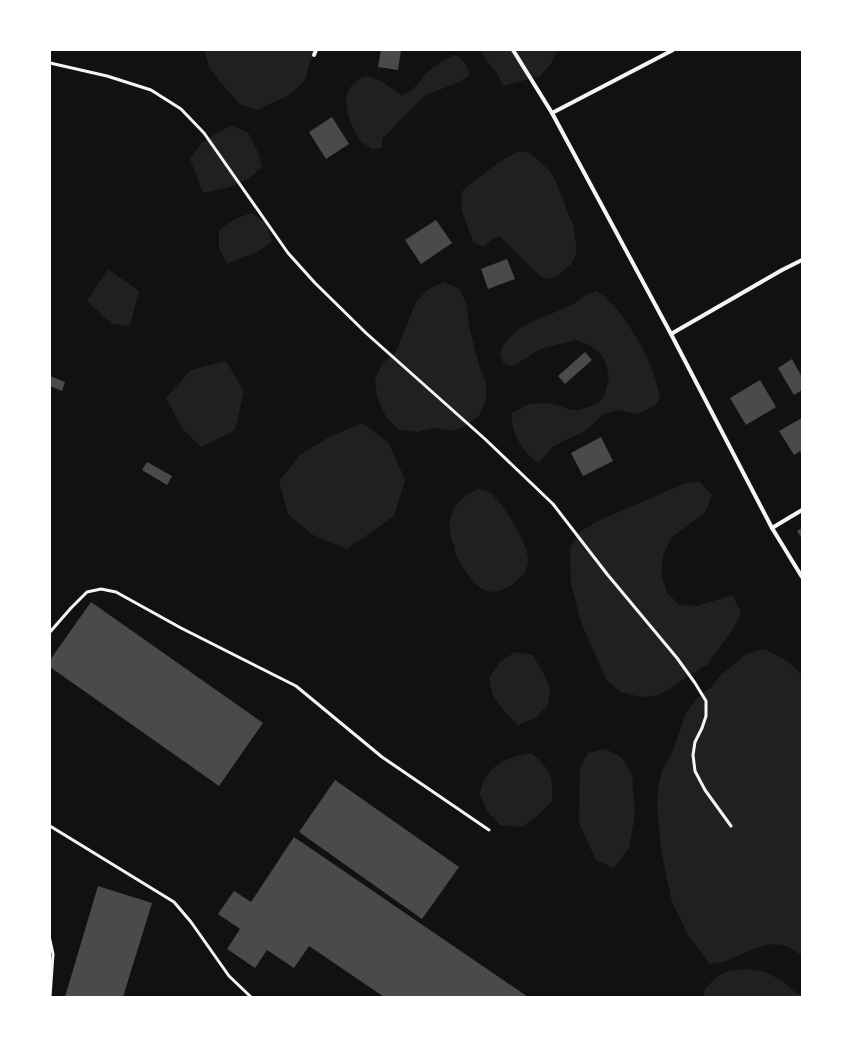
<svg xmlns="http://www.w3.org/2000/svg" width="852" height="1047" font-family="'DM Sans',sans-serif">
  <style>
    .green { fill: #202020 }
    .building { fill: #4a4a4a }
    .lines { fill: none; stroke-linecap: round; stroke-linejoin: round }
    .service { stroke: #f5f5f5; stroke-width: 3 }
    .minor { stroke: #f5f5f5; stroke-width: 4 }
  </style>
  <rect width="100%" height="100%" fill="#111"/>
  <!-- green -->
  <g class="green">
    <polygon points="204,50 318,50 310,61 305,80 291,94 258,110 241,105 219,81 209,67"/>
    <polygon points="482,50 558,50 552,62 540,76 503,86 497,73 485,59"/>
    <path d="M455,55C465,61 468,65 469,76L461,81L424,96L394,126L389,133L382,138V148L372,149C367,145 361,142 358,137C349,121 339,96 355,82C358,79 365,76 369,77C381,79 392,89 402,95C413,91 416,86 423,77C432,67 442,60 455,55Z"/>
    <polygon points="232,125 248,133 257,150 262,167 248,179 230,187 203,193 190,159 202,143 217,133"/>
    <polygon points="519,151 530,153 537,159 550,171 555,180 573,225 576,243 576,254 572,263 559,275 550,279 541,277 500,236 491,240 484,247 473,242 462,211 461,200 463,190 496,164"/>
    <polygon points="251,213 267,224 272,242 257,252 227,264 219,248 219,230 233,220"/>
    <polygon points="108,269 139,291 130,326 112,324 87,301"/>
    <polygon points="443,282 460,289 467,307 469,326 479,365 486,382 486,400 479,416 464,427 451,431 434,428 417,432 399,430 386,417 377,397 375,379 383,363 396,352 416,302 427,290"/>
    <path d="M596,291C619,304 644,347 653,371C656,380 658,390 660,399L654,406L638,414L618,410L610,412L601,416L587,430L554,446L538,463C523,452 510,432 512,413L529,404L548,403L560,406L570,410H579L596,404L604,397L609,379L606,363L602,355L587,344L576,340L540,349L513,366L504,364L500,354L503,345L517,330L527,324L572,305L586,295Z"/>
    <polygon points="226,361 244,391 235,430 201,447 182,428 166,398 191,370"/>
    <polygon points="362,423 389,443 405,480 394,516 347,549 313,535 288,514 279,481 301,454 331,436"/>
    <polygon points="699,481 712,495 705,513 672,537 663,555 661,574 667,593 680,605 697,606 733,595 741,613 733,629 708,664 659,695 641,697 621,692 607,681 581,622 571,583 570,548 580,532 598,521 683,484"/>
    <path d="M478,489C482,490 487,490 490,493C502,501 530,547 528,561C527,572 522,577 514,583C496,596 483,595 470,577C465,570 453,555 455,547C442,523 453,499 478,489Z"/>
    <path d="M764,649C779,656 792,662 802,676V956C776,933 755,949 729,960C723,962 716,963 710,964L688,935L672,902L661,849L657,807L658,789L662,771L672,753L686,713L696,699L710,688L721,675L746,654Z"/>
    <polygon points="515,652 532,655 542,670 550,688 548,705 535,718 518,725 504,711 493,696 489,678 499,663"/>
    <polygon points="606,749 622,758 632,774 635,814 629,848 614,868 596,860 579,823 580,768 588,753"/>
    <path d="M531,753C551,770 553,775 552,801L536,817L522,827L500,825L487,811L480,794C481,789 482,783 485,779C494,761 514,756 531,753Z"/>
    <path d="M749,969L766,972L782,981L796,993L802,994V997H705L704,991C719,972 725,970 749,969Z"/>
  </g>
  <!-- building -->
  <g class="building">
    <polygon points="381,50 401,50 398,70 378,67"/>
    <polygon points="332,117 349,144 326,159 309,132"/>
    <polygon points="436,220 452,243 421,264 405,240"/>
    <polygon points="507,259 515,279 488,289 481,269"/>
    <polygon points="585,352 592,360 565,384 558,376"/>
    <polygon points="792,359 802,377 802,390 794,395 778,368"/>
    <polygon points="50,376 65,382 62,391 50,386"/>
    <polygon points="760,380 776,407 746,425 730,398"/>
    <polygon points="802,418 802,455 800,451 794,455 779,431"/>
    <polygon points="601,437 613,461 583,476 571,453"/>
    <polygon points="147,462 172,476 167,485 142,470"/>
    <polygon points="802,528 802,539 797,531"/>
    <polygon points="91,602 263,723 219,786 50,667 50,660"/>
    <polygon points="335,780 459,867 422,919 299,832"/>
    <polygon points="294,837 528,997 384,997 309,946 294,968 267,950 255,968 227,949 240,929 218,914 234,891 251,902"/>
    <polygon points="98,886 152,903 123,997 65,997"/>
  </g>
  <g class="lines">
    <!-- service -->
    <g class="service">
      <polyline points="50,63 107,76 151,90 181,109 204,133 288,253 315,283 366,333 485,439 553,504 607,574 677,658 695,683 706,701 706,716 702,728 695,742 693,755 695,771 705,790 731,826"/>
      <polyline points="50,632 71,608 87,592 101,589 116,592 181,628 296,686 382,757 489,830"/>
      <polyline points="50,826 174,902 191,922 229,976 251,997"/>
      <polyline points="50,940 53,954 50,997"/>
    </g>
    <!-- minor -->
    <g class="minor">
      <polyline points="513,50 552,113 671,334 772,528 802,577"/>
      <polyline points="314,55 316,50"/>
      <polyline points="552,113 673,50"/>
      <polyline points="671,334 782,270 802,260"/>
      <polyline points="772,528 802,510"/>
    </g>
  </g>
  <!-- border -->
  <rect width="852" height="1047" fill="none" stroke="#ffffff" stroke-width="102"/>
</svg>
